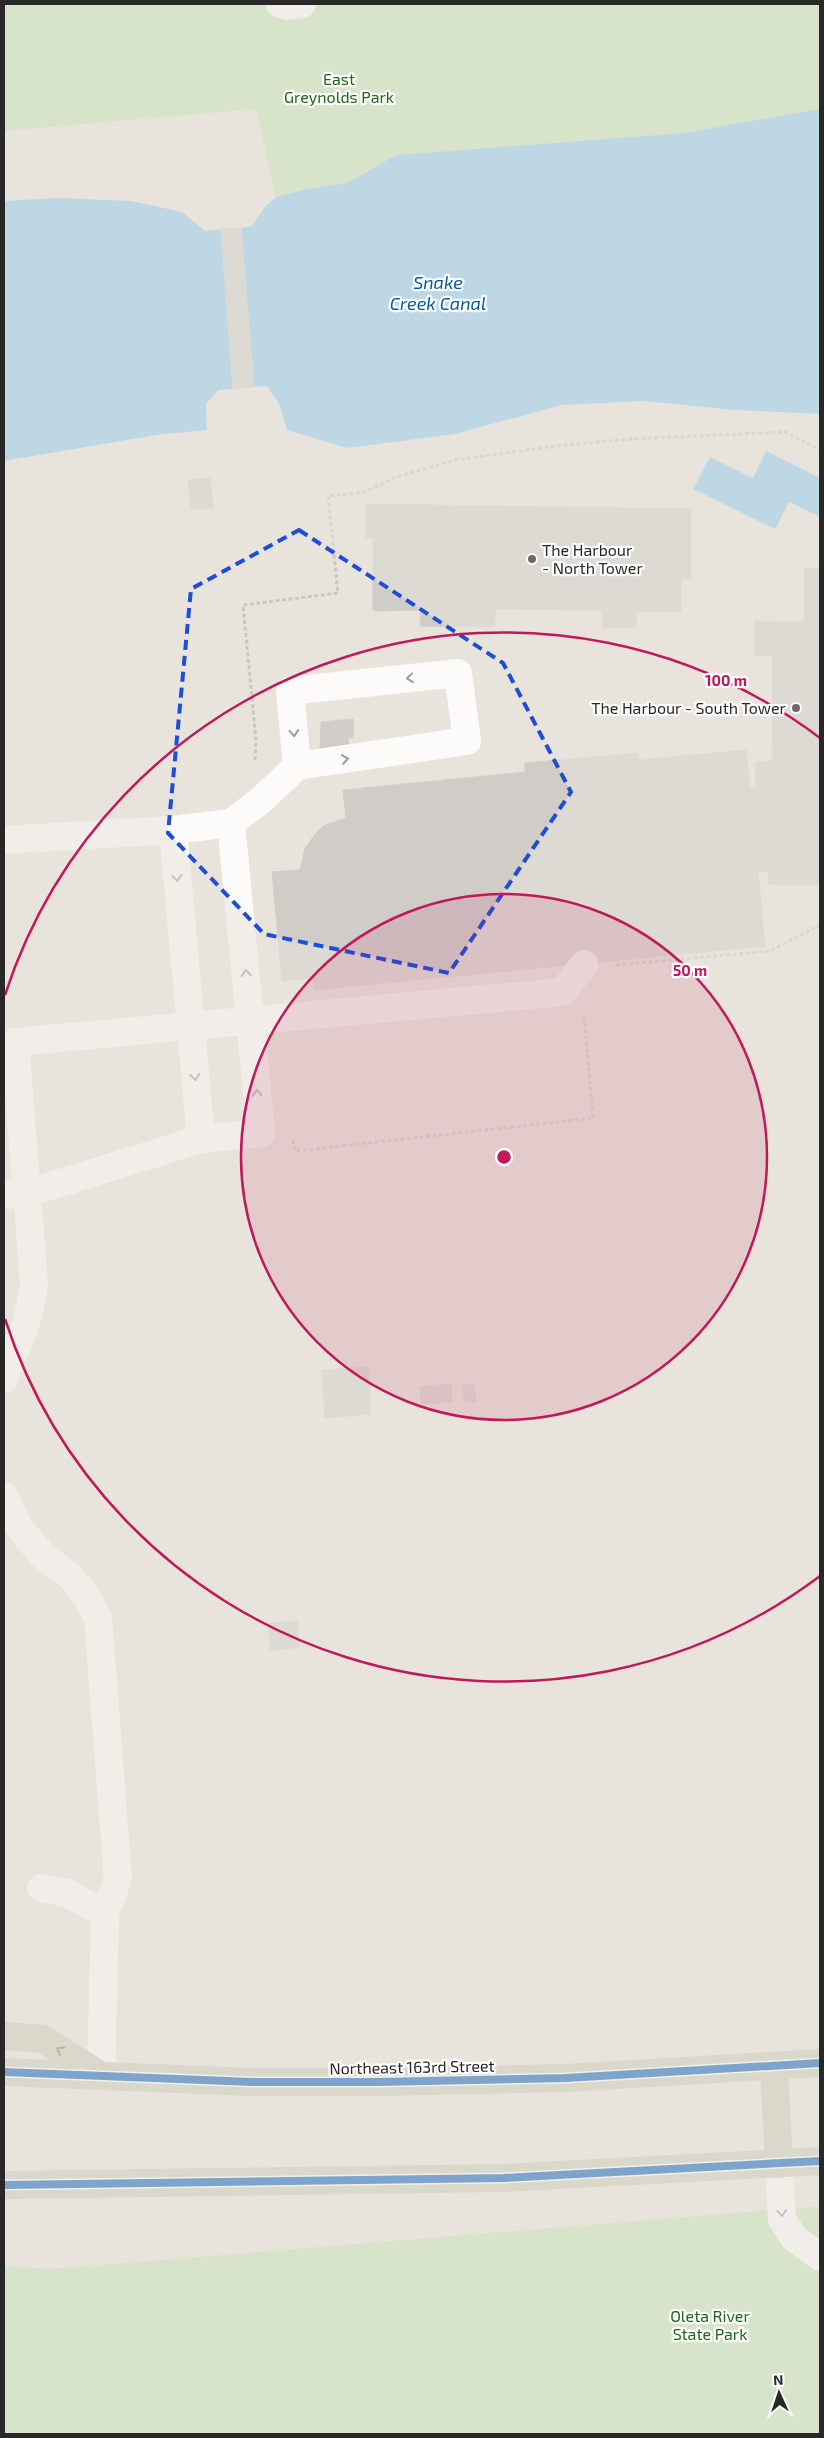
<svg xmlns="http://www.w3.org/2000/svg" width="824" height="2438" font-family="'Exo 2',sans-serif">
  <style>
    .green { fill: #c3e5b2 }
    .water { fill: #8bc9ee }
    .building { fill: #d0cdc8; stroke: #d2cfc9 }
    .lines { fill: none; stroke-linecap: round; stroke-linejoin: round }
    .path { stroke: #c8c7c6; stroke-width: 3; stroke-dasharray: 4 2.5; stroke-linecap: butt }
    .minor { stroke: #fcfbfa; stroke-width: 28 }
    .major { stroke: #cac7b7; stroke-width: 28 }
    .cycleway-casing { stroke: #fff; stroke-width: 11 }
    .cycleway { stroke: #0057b8; stroke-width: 8 }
    .oneway { stroke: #9d9c9c }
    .oneway2 { stroke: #797870 }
    .marked { fill: none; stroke: #1d4ed8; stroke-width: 4; stroke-dasharray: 10 6; stroke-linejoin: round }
    .ring { fill: none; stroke: #c2185b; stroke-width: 2.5 }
    .poi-dot { fill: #6b6a67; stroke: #fff; stroke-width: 2 }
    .labels { text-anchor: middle; stroke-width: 4.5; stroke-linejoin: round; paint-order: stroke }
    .park-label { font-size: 16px; fill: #1d6815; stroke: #fff }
    .poi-label { font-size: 16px; fill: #282828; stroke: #fff; text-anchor: start }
    .street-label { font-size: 16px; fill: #282828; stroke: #fff }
    .water-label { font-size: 18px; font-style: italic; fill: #05599f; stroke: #fff }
    .centre { fill: #c2185b; stroke: #fff; stroke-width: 2.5 }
    .ring-label { font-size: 15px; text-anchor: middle; font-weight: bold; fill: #c2185b; stroke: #fff; stroke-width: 4.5; stroke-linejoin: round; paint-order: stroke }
  </style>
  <rect width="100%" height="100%" fill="#e8e4dc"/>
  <!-- green -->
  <g class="green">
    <polygon points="4,4 820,4 820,109 683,133 396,155 347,183 307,189 276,197 256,109 4,131"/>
    <polygon points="820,2206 820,2434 4,2434 4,2266 50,2269"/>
  </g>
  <!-- water -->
  <g class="water">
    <polygon points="820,109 820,414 735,410 644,401 562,405 455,434 347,448 287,430 279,404 267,386 254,387 241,228 252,226 265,207 276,197 307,189 347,183 396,155 683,133"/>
    <polygon points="58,198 131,201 182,212 205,231 221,229 233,389 218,390 206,404 207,430 156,435 4,461 4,201"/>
    <polygon points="766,451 820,478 820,517 789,502 775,529 693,489 710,457 753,478"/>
  </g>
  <!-- building -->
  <g class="building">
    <polygon points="241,228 254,387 233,389 221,229"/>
    <polygon points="210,478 213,508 191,509 188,480"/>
    <polygon points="366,504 691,509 691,579 681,579 681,611 636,611 636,628 603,628 602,610 495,609 495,627 420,626 421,610 373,611 373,538 366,538"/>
    <polygon points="805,568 820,568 820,885 768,884 769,837 753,838 753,812 756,812 756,762 772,761 773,655 755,656 755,621 804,622"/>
    <polygon points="353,719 354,737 348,738 349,747 320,749 321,722"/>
    <polygon points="746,750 750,788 756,788 756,812 753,812 753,838 769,837 769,871 758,872 765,946 314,990 313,978 282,981 272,872 300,870 305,848 316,833 323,826 346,818 343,790 525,772 525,763 637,753 638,760"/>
    <polygon points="368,1367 371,1414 325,1418 322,1370"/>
    <polygon points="451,1384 452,1402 421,1404 420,1387"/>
    <polygon points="474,1384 476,1401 465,1402 462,1385"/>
    <polygon points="298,1621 299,1648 270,1650 269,1623"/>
  </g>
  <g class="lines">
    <!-- path -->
    <g class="path">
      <polyline points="255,760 256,740 243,605 338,593 328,496 365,492 396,477 455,460 556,446 630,439 785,432 820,450"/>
      <polyline points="616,965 770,951 820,925"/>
      <polyline points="293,1140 295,1151 593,1118 584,1016"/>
    </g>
    <!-- minor -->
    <g class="minor">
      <polyline points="280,4 287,6 302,4"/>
      <polyline points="231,823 260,801 297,766 467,741 458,673 290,691 297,766"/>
      <polyline points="173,830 201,1139 261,1133 231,823"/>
      <polyline points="4,840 173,830 231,823"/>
      <polyline points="4,1195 28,1193 201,1139"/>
      <path d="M4,1379C9,1362 18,1346 24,1329C29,1314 32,1298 34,1283L15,1042L563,992L584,964"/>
      <polyline points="4,1496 18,1526 44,1557 70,1576 87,1597 98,1618 118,1879 105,1914"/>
      <polyline points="41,1888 67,1893 105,1914 101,2076"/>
      <polyline points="779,2164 782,2219 794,2238 820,2257"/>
    </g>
    <!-- major -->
    <g class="major">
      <polyline points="4,2036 43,2039 100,2075"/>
      <polyline points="774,2067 779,2164"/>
      <polyline points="4,2072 252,2082 378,2082 566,2078 820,2063"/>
      <polyline points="4,2185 503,2178 820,2161"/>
    </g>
    <!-- cycleway casing -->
    <g class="cycleway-casing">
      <g id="cycleway">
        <polyline points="4,2072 252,2082 378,2082 566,2078 820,2063"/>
        <polyline points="4,2185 503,2178 820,2161"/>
      </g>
    </g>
    <!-- cycleway -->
    <use href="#cycleway" class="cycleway"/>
  </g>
  <!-- one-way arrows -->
  <defs><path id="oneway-chevron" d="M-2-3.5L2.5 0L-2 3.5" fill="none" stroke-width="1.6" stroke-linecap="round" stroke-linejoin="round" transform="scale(1.25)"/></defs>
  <g class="oneway">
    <use href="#oneway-chevron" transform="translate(410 678) rotate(174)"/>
    <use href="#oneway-chevron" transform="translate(294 733) rotate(85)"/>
    <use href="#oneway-chevron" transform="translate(345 759) rotate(-9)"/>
    <use href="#oneway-chevron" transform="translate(177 878) rotate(85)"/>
    <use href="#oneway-chevron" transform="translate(246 973) rotate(-96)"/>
    <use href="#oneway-chevron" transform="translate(195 1077) rotate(84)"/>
    <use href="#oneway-chevron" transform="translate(257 1093) rotate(-95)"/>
    <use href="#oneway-chevron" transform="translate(782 2213) rotate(83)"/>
  </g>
  <use class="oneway2" href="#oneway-chevron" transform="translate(60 2050) rotate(-148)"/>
  <!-- marked area -->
  <path d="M0 0H824V2438H0ZM299,530L503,663L571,792L449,973L264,934L168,833L191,589Z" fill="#e8e4dc" fill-opacity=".55" fill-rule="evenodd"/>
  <path class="marked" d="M299,530L503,663L571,792L449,973L264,934L168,833L191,589Z"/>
  <!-- distance rings -->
  <circle cx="504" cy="1157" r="263" fill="#c2185b" fill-opacity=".12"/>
  <g class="ring">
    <circle cx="504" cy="1157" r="263"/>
    <path d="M820 1576A525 525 0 0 1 5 1319M5 995A525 525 0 0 1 820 738"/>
  </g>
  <!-- markers -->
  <g class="poi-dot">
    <circle cx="532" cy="559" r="5"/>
    <circle cx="796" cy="708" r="5"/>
  </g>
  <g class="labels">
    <!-- park labels -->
    <g class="park-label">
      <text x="339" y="85">East<tspan x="339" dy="18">Greynolds Park</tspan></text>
      <text x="710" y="2322">Oleta River<tspan x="710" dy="18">State Park</tspan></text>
    </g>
    <!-- poi labels -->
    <g class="poi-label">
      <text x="542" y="556">The Harbour<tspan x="542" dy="18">- North Tower</tspan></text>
      <text x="786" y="714" text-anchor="end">The Harbour - South Tower</text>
    </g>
    <!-- street labels -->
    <g class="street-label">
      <text transform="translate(412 2067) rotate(-1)" y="6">Northeast 163rd Street</text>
    </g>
    <!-- water labels -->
    <g class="water-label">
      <text x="438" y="289">Snake<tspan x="438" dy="21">Creek Canal</tspan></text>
    </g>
  </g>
  <circle cx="504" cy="1157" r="8" class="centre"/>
  <g class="ring-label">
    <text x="726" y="686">100 m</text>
    <text x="690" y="976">50 m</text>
  </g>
  <!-- border -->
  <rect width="824" height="2438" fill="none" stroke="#282828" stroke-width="10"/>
  <!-- north arrow -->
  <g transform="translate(779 2393) rotate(357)" stroke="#ffffff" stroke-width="4" paint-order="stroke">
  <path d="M0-4L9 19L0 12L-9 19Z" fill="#282828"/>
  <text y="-8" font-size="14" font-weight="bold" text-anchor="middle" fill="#282828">N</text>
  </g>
</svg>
